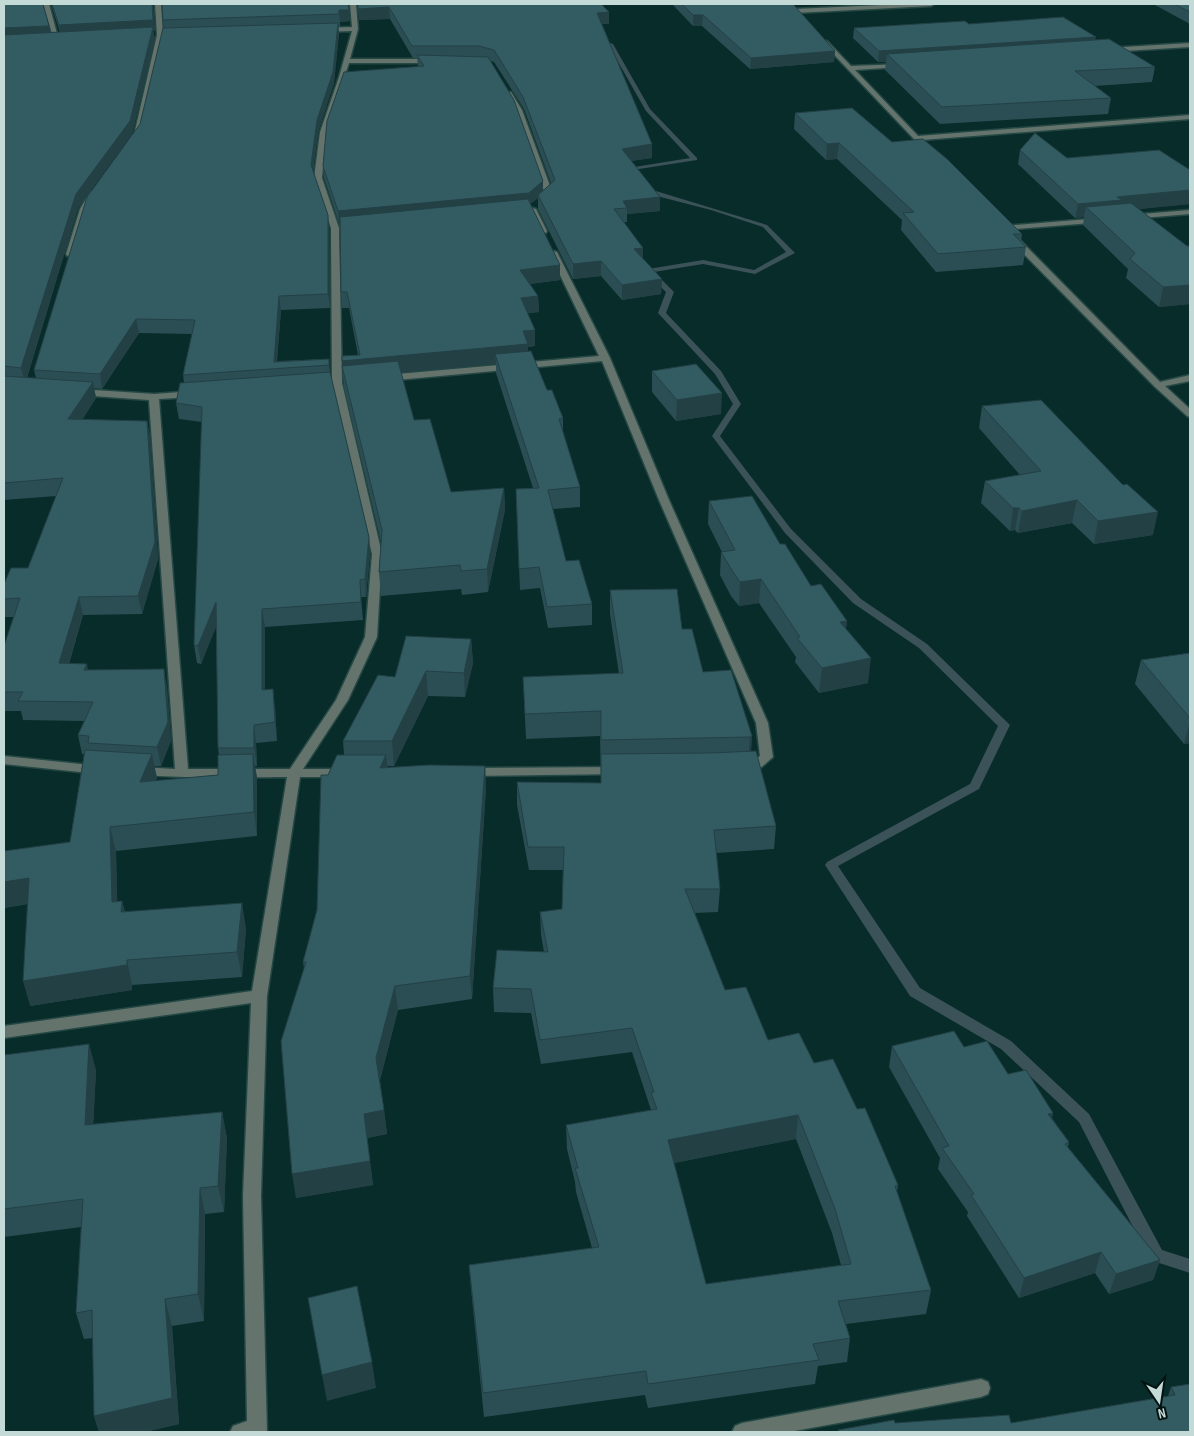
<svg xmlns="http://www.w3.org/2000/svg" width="1194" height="1436" font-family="'Sofia Sans Condensed',sans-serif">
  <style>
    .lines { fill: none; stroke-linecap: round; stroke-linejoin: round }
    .stream { fill: #3a5258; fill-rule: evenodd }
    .minor-casing { stroke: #264845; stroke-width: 3 }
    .minor { fill: #64746d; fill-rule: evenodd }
    .wall { fill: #2b4e54; fill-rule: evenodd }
    .shaded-wall { fill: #234045 }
    .building { fill: #325b62; stroke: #234045; fill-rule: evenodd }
  </style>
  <rect width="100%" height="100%" fill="#082c29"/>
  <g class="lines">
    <!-- stream -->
    <g class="stream">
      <polygon points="595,37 613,44 650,109 697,158 697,160 620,172 619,171 622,169 690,158 646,111 609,46 595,39"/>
      <polygon points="646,188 767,225 795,253 755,274 703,264 654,272 674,292 666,313 721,371 741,404 720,436 791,529 861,599 927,644 1010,725 979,789 838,866 920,988 1011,1041 1089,1114 1162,1250 1190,1259 1190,1273 1150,1260 1079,1122 1001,1049 910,996 825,865 827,862 970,784 998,726 919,648 853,603 785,533 712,436 733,404 715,374 658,313 666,292 644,271 648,269 703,260 754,270 786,252 763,227 711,210 649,194 643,190"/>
    </g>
    <!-- minor casing -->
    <g class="minor-casing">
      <g id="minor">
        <polygon points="43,4 49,4 59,41 54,40"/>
        <polygon points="155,4 161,4 163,35 140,135 133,142 130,140 134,135 157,35"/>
        <path d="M350,4H356L358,29L350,59H433L436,61L433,63H349L326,132L322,178L339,228L342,383L382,554L377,637L348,700L303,769H346L353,773L346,777H300L267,996L261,1196L267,1432H230L233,1426L247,1421L243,1196L251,1003L4,1038V1026L252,991L287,777C266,777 139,780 131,771L138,767L175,769L149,400L79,395L74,392L79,389L154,394L194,391L199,394L194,397L159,399L188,769H290L336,700L365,637L372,554L332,383L331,228L314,178L320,132L339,77L352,31L322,32L319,30L322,28L352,27Z"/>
        <polygon points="903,4 934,4 931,6 795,13 792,11 795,9"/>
        <polygon points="823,41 827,41 851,66 903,64 903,66 901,67 855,70 918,136 1190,115 1190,119 922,140 933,151 929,153 914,139 823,43"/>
        <polygon points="1190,43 1190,47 1108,52 1105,50 1108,48"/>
        <polygon points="507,92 511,92 522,110 553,194 547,203 540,201 545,194 516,110"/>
        <polygon points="90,192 97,194 88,209 74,254 67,256 66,254 80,209"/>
        <polygon points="529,207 536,209 547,231 546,233 539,231 528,209"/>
        <polygon points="1190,210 1190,214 1130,219 1126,217 1130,215"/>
        <polygon points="1101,218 1105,220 1104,222 1004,230 1000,228 1004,226"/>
        <polygon points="1011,237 1017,237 1160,382 1190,375 1190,381 1165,386 1190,409 1190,417 1187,416 1155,387 1011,241"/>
        <polygon points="550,250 557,252 610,358 669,500 768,723 773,757 757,771 746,773 740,769 760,756 756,723 659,500 602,361 386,381 381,378 386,375 599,356 549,252"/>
        <polygon points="4,756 99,766 105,770 99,774 4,764"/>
        <polygon points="616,767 623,771 621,774 468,776 461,772 468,768"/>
        <polygon points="981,1379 988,1382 990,1388 988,1394 981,1397 789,1432 732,1432 735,1426 742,1423"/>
      </g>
    </g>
    <!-- minor -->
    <use href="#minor" class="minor"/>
  </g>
  <!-- wall -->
  <g class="wall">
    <path d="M4,4L49,26L51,33L60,32L51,4H153L155,31H153L155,39L132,134L78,208L27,378H36L34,370L140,124L164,28L163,20L349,4L350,21L340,22V26H338L339,33L334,83L318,132L313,172L329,228L330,308L281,310L277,361L329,359L330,373L369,537L370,554L366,597H361L363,620L265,627V690L275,707L277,741L256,743L257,766H255L257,778V836L116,851L117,901H122L125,912L246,928L242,977L132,985V990L30,1006L28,904L4,908L70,842L84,754H82L78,735L85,721L23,720L21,711H4V646L14,617H4V584L28,568L56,496L4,500ZM139,333L192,334L183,375L184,383L176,403L179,419L202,422L194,645L197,663L201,664L216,626L218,748L219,755L218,775L155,781L157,778L154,766H161L171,741L167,687L89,670L69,664L83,615L142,614L158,559L150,437L147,421L82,420L96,398L94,388L102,389Z"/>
    <path d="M358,4L609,12V24H602L652,144V158L631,161L660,197V211L627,214V222H624L643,248V259L662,279L661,294L622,300L601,276L573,279L538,209V198L530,204L560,280L530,284L538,296L539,312L527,313L535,330V346L528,347V351L547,390L563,418V432L580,487V507L553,509L566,561L592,604V625L548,628L540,588L520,590L516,489L533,488L496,373V364L401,373L414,420L451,492L504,488L505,510L488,592L462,595L461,589L381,596L379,572L381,542L344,387L342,366L358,355L349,308H342L341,292L339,223L324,178L323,166L418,66L417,58H413L390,19L359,20ZM491,61L494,62L524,109L551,183L543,191Z"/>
    <polygon points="672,4 793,4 835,51 834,62 750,69 702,26 693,26"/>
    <polygon points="1153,4 1190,4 1190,24"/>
    <polygon points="969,24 1096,40 1155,67 1152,82 1095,86 1111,98 1108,114 940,124 885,70 886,62 878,62 853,38 854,28"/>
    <polygon points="795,113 1022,234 1021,242 1026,247 1023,265 936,272 901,230 902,220 837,159 826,160 794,129"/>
    <polygon points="1020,150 1067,158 1190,170 1190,204 1138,209 1187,246 1190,246 1190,304 1159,307 1126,278 1128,269 1083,225 1084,217 1075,218 1018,164"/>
    <polygon points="652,371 721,414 676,421 652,392"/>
    <polygon points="982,406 1153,535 1094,544 1072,523 1018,533 1015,530 1010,531 981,503 985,481 1020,475 979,428"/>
    <polygon points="709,501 780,544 811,586 847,621 846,629 868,683 819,693 795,662 796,657 759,603 739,606 731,596 720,575 721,552 722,552 708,524"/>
    <path d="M610,590L682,629L703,672L752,736L751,751L776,826L774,849L716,853L720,889L718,912L695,913L725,990L768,1040L814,1063L857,1109L898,1185L897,1192L931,1290L926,1314L846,1324L850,1338L847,1362L818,1366L815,1384L648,1408L645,1395L484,1417L471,1289L469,1265L592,1248L576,1192L575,1182L567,1149L566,1125L651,1110L632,1052L541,1064L531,1013L494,1012L493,988L544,952L541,935L540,912L562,909L563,870H529L517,805V782L601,783L600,736L526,739L523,677L619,674L610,614ZM796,1139L832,1233L841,1265L706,1284L674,1163Z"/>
    <polygon points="471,639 473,663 465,697 428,696 394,766 387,766 388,767 485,766 486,789 472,999 398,1010 380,1080 387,1134 367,1138 373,1185 296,1198 304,968 303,962 317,910 328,775 344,755 343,741 395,677"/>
    <polygon points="1190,653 1190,743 1184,744 1135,684 1141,660"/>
    <polygon points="892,1046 964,1047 1008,1074 1053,1113 1052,1118 1069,1142 1068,1147 1160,1260 1153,1280 1109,1294 1095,1273 1019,1298 967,1216 968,1212 938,1169 940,1158 889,1067"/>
    <polygon points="4,1055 96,1070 93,1124 222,1112 227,1139 224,1212 205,1214 204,1321 172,1326 179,1424 145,1432 99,1432 94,1416 93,1338 84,1339 76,1313 81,1227 4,1237"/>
    <polygon points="1171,1387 1190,1432 838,1432 838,1430 895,1423 1011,1423 1168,1396"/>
  </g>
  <!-- shaded-wall -->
  <g class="shaded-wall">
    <polygon points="153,4 155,31 153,31 155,39 132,134 78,208 25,384 21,368 61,37 59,25"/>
    <polygon points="349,4 350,21 340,22 340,26 339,10"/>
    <polygon points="389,7 390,19 359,20 358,9"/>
    <polygon points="609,12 609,24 597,24 597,13"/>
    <polygon points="693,15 703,15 702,26 693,26"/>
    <polygon points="338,23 339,33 334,83 318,132 312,178 311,165 317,120"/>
    <polygon points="49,26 51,37 4,41 4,28"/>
    <polygon points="1096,37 1094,48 887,54 886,62 878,62 879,51"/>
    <polygon points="835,51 834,62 750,69 751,58"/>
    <polygon points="839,143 837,159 826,160 827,144"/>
    <polygon points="652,144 652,158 622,162 622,149"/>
    <polygon points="543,181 543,193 538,195 538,198 529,205 339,223 338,211"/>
    <polygon points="1190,190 1190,204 1120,211 1086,207 1084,217 1075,218 1078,204 1117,197"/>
    <polygon points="660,197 660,211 627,214 627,208 623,201"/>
    <polygon points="328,215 329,228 330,308 328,294"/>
    <polygon points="643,248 643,262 634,249"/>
    <polygon points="601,261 601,276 573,279 573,264"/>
    <polygon points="560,265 560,280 520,285 520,270"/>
    <polygon points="662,279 661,294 622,300 622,285"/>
    <polygon points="1190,285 1190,304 1159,307 1163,287"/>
    <polygon points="279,296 281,310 276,369 274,362"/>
    <polygon points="538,296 539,312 521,314 521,298"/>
    <polygon points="136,319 139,333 102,389 100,374"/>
    <polygon points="535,330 535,346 528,347 528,361 495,354 496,364 345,378 343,368 342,361 523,331"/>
    <polygon points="93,382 96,398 72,436 68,419"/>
    <polygon points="722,393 721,414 676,421 677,400"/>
    <polygon points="147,421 150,437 158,559 142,614 138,596"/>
    <polygon points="504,488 505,510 488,592 487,569"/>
    <polygon points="1077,500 1072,523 1018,533 1022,511"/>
    <polygon points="1013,508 1019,508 1015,530 1010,531"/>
    <polygon points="1158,512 1153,535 1094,544 1098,521"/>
    <polygon points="369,537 370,554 366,597 365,579"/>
    <polygon points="761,579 759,603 739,606 740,582"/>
    <polygon points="79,597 83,615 63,682 59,663"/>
    <polygon points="216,602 219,620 201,664 198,646"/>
    <polygon points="262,609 265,627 265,708 262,690"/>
    <polygon points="847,621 844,645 840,622"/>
    <polygon points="471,639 473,663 465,697 464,673"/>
    <polygon points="871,658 868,683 819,693 822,668"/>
    <polygon points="87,664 91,683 84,670"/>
    <polygon points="164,669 167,687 171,741 161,766 157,747"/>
    <polygon points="426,671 428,696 394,766 392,741"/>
    <polygon points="273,689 275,707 277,741 275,722"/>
    <polygon points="1190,721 1190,743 1184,744"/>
    <polygon points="254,725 256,743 257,766 254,748"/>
    <polygon points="752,736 750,761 748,762 750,737"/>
    <polygon points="152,754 157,778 145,807 140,782"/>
    <polygon points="253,754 257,778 257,836 254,812"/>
    <polygon points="386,755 389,777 380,768"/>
    <polygon points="485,766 486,789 472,999 470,976"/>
    <polygon points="110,827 116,851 118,927 112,902"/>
    <polygon points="29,878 36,902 4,908 4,882"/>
    <polygon points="122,901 128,926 121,912"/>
    <polygon points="242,903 246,928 242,977 237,952"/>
    <polygon points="127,960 132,985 132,990 30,1006 23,981"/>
    <polygon points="395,986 398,1010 379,1082 376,1058"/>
    <polygon points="89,1044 96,1070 92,1152 85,1125"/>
    <polygon points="384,1110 387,1134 367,1138 364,1114"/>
    <polygon points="222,1112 227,1139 224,1212 218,1186"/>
    <polygon points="1053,1113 1048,1133 1048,1114"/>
    <polygon points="798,1115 796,1139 668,1164 668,1140"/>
    <polygon points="370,1161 373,1185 296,1198 292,1174"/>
    <polygon points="200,1188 205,1214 204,1321 198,1294"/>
    <polygon points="1101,1252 1095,1273 1019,1298 1024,1278"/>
    <polygon points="1160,1260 1153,1280 1109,1294 1116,1274"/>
    <polygon points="165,1299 172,1326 179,1424 145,1432 99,1432 94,1416"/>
    <polygon points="372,1362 376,1388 327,1401 322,1375"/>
  </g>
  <!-- building -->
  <g class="building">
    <polygon points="4,4 43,4 49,26 4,28"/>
    <polygon points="52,4 152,4 153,20 59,25"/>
    <polygon points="162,4 348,4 349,10 339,10 339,14 163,20"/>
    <polygon points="358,4 601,4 609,12 597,13 652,144 622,149 660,197 623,201 627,208 614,209 643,248 634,249 662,279 622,285 601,261 573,264 538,195 555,180 523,97 494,50 479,46 412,46 389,7 358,9"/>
    <polygon points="682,4 793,4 835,51 751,58 703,15 693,15"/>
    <polygon points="1174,4 1190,4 1190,12"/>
    <polygon points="1063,17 1096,37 879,51 854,28 965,21 969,24"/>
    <polygon points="338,23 333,72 317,120 311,165 328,215 328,294 279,296 274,362 329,359 329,365 183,375 195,320 136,319 100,374 34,370 87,197 140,124 163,28"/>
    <polygon points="153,27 130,121 76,194 21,368 4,366 4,35"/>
    <polygon points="1109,39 1155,67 1075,71 1111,98 942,107 887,54"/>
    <polygon points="417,55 488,57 514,100 543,181 529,193 338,211 323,166 327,121 344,72 424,66"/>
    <polygon points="852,108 892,142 923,139 947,159 1022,234 1013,234 1026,247 938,254 903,213 914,212 839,143 827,144 795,113"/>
    <polygon points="1035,133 1067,158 1159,150 1190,170 1190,190 1117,197 1122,200 1078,204 1020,150"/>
    <polygon points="528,199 560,265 520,270 538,296 521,298 535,330 523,331 528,344 342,361 342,356 360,355 347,292 341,292 340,217"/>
    <polygon points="1131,203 1187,246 1190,246 1190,285 1163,287 1130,259 1135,253 1086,207"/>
    <polygon points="531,351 547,390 552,390 563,418 559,419 580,487 548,490 566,561 579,560 592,604 547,607 539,567 519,569 516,489 539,488 495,354"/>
    <polygon points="398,361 414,420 430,419 451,492 504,488 487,569 461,571 460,565 379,572 382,530 342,366"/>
    <polygon points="696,364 722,393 677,400 652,371"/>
    <polygon points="330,372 369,537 365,579 360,580 361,602 262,609 262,690 273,689 275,722 254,725 254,748 218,748 216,602 198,646 194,645 202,407 176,403 180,383"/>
    <polygon points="4,376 93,382 68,419 147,421 155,542 138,596 79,597 59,663 87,664 84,670 164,669 168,722 157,747 88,743 89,736 78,735 93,702 18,701 23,692 4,692 4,646 20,598 4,599 4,584 11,568 28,568 63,478 4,483"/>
    <polygon points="1041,400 1123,485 1127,484 1158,512 1098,521 1077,500 1022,511 1019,508 1013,508 985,481 1041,471 982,406"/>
    <polygon points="752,496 780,544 785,544 811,586 821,584 847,621 840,622 871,658 822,668 797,638 800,637 761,579 740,582 733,572 721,552 735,550 709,501"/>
    <polygon points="677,589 682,629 692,629 703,672 731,670 752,736 750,737 601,740 601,711 525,714 523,677 623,673 610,590"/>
    <polygon points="406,636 471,639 464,673 426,671 392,741 343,741 378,675 395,677"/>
    <polygon points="1190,653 1190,718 1141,660"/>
    <polygon points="85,750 152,754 140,782 218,775 218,755 253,754 254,812 110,827 112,902 122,901 121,912 242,903 237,952 127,960 127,965 23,981 29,878 4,882 4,851 70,842"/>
    <path d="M756,751L776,826L714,830L720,889H685L725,990L746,987L768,1040L799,1033L814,1063L833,1059L857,1109L865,1108L898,1185L895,1186L931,1290L838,1301L850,1338L813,1344L819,1360L648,1384L646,1371L483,1393L469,1265L599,1247L575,1168H578L566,1125L657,1109L651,1093L654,1092L632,1028L540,1040L531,989L493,988L497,950L548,952L540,912L562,909L564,847H528L517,782L601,783V754L710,753ZM798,1115L835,1209L851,1264L706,1284L668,1140Z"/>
    <polygon points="337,755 386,755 380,768 429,765 485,766 470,976 395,986 376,1058 384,1110 364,1114 370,1161 292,1174 281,1041 306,962 303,962 317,910 321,775 328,775"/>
    <polygon points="954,1031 964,1047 987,1041 1008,1074 1026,1070 1053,1113 1048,1114 1069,1142 1065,1144 1160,1260 1116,1274 1101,1252 1024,1278 971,1195 974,1194 942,1148 949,1146 892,1046"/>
    <polygon points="89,1044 85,1125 222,1112 218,1186 200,1188 198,1294 165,1299 172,1398 94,1416 92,1310 76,1313 83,1199 4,1209 4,1055"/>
    <polygon points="357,1286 372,1362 322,1375 308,1298"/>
    <polygon points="1190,1384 1190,1432 839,1432 838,1430 894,1420 895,1423 1009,1415 1011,1423 1175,1395 1171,1387"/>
  </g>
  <!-- border -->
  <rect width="1194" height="1436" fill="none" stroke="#c3dad7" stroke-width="10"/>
  <!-- north arrow -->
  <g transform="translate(1159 1401) rotate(167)" stroke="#021210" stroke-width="4" paint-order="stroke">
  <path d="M0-4L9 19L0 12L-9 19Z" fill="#c3dad7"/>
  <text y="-8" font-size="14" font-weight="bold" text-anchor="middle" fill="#c3dad7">N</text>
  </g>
</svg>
